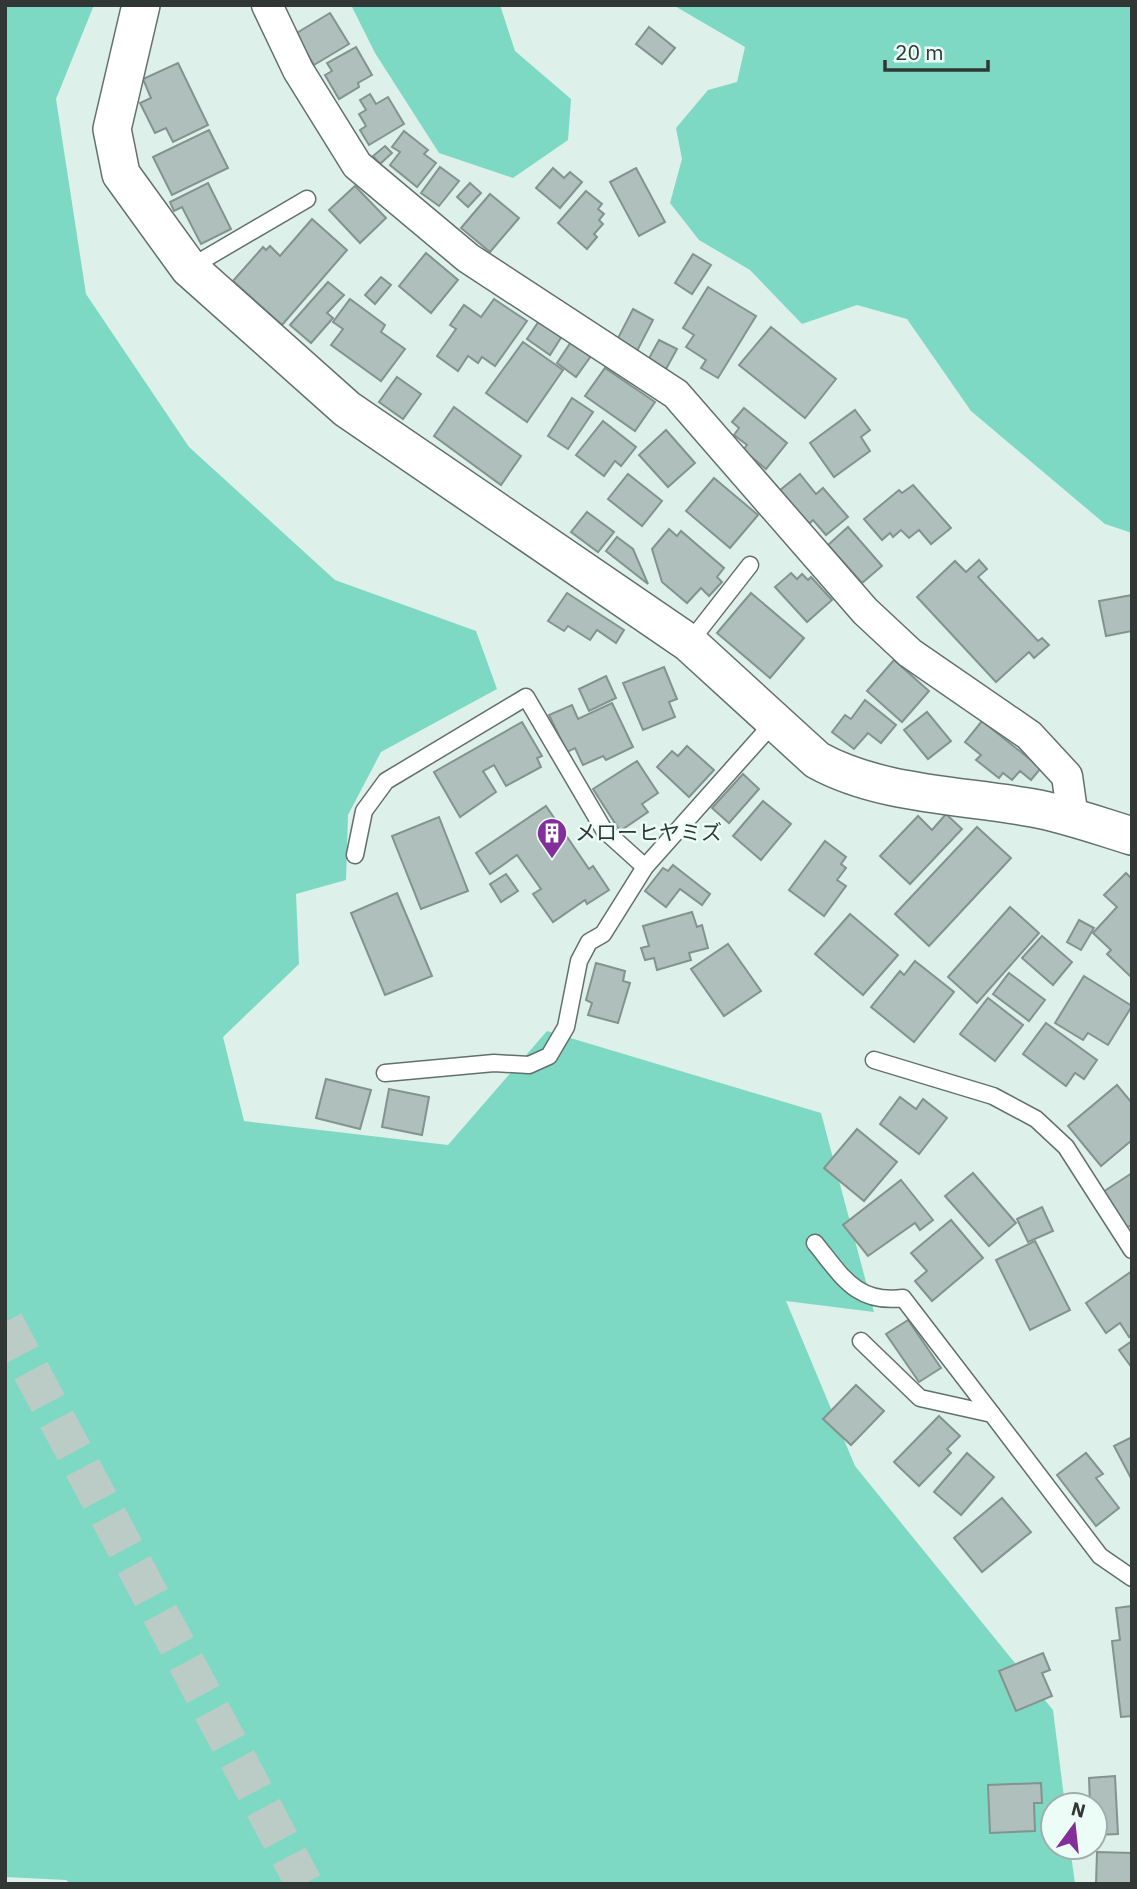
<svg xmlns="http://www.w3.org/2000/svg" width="1137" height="1889" font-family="'IBM Plex Sans','Noto Sans JP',sans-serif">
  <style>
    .green { fill: #7dd9c3 }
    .building { fill: #afbfbb; stroke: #83938e; stroke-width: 2 }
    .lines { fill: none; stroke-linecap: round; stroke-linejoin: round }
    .tertiary-tunnel { stroke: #bbcbc6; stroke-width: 37; stroke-dasharray: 37 18; stroke-linecap: butt }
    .service-casing { stroke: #62716d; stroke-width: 19 }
    .minor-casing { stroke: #62716d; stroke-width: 33 }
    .tertiary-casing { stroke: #62716d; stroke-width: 40 }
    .service { stroke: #fff; stroke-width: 16 }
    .minor { stroke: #fff; stroke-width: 30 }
    .tertiary { stroke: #fff; stroke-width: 37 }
    .labels { text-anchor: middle; stroke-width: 5; stroke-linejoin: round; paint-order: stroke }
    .poi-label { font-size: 21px; fill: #303735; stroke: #ecfdf8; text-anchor: start }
  </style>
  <rect width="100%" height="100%" fill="#def0ea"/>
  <!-- green -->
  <g class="green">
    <polygon points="5,5 94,5 56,99 86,294 189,447 335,580 476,631 497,689 381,752 348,815 346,880 296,894 299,964 223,1037 244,1121 448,1145 547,1031 821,1113 874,1312 786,1301 855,1466 1053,1710 1065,1805 1053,1805 1053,1847 1070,1847 1075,1884 71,1884 66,1880 5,1877"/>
    <polygon points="351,5 500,5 515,51 571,99 568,140 513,178 439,153 375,53"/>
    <polygon points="673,5 1132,5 1132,533 1105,524 971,411 907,319 857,305 802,324 750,270 699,240 670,203 682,159 676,128 708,90 737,82 745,47"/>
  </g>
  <!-- building -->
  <g class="building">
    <polygon points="330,13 349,44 314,65 295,34"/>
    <polygon points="649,27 675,48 662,64 636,44"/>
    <polygon points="356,47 372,75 358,83 359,87 339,99 325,75 332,71 327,63"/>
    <polygon points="178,63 208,125 173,142 166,128 155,133 140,103 151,98 143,79"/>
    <polygon points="370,94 376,104 388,97 404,124 369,145 360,130 366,126 359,114 366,110 360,100"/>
    <polygon points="209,130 228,168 172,195 153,157"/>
    <polygon points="404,131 428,150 424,154 436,163 417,187 390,165 400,152 392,147"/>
    <polygon points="385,146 392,153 380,164 373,156"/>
    <polygon points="440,167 459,181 439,206 421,193"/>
    <polygon points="553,168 564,178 570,172 582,182 560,208 536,188"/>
    <polygon points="636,168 665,222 639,236 610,182"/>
    <polygon points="208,183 231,229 201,244 182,207 174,211 170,202"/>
    <polygon points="470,183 481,193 468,207 457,197"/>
    <polygon points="355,186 386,218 360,243 329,210"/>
    <polygon points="586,191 602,204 598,209 604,214 599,220 603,224 594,234 597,237 587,249 558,223"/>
    <polygon points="490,194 519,218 490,252 461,228"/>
    <polygon points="312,219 347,250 282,325 233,281 263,247 266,250 270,246 280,256"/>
    <polygon points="426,253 458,280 431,313 399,286"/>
    <polygon points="693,254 711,265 692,294 675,283"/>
    <polygon points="381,277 391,285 375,304 365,295"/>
    <polygon points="328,282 344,295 327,313 333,318 311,343 290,325"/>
    <polygon points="708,287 756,316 718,378 701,368 706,360 686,347 694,335 683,328"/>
    <polygon points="350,299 385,325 381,332 405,349 381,381 331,345 343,329 333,322"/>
    <polygon points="494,299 527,321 495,366 482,357 478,363 468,356 458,371 437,356 456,329 450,325 464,305 481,317"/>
    <polygon points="633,309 653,320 637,351 617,340"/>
    <polygon points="539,321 562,336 550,355 527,339"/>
    <polygon points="771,327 836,379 805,418 739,365"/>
    <polygon points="659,340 677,349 666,369 648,360"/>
    <polygon points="523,342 563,370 527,422 486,393"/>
    <polygon points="571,342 591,356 576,377 557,363"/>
    <polygon points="605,368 655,402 635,431 585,396"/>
    <polygon points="397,377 421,394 403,419 379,402"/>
    <polygon points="572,398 593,412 568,449 548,436"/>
    <polygon points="454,407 521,456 501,485 434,436"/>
    <polygon points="744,408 787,443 766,469 743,450 747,445 734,435 739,428 732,422"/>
    <polygon points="855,410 870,430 861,437 870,451 834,477 810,443"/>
    <polygon points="603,421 636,447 621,466 615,461 604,476 576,455"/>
    <polygon points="666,430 695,463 668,487 639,455"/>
    <polygon points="628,474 662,501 642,526 608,499"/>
    <polygon points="800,474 816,494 823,488 848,517 826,535 813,520 808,525 779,491"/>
    <polygon points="714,478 758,515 730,548 686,511"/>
    <polygon points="913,485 951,528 931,544 919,530 909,538 901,530 893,537 890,533 882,540 864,519 899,490 902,493"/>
    <polygon points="587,512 614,532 598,552 571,532"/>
    <polygon points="848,527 882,566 862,583 828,545"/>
    <polygon points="669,529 677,536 681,531 724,568 717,577 722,582 709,596 701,588 687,603 662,582 652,549"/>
    <polygon points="617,537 633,549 648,584 606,551"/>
    <polygon points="979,560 987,569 978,577 1038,641 1042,638 1049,645 1034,658 1029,652 996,682 917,597 955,561 966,572"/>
    <polygon points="791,573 797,579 802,574 808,580 811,577 832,600 807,622 775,587"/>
    <polygon points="567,593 624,630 616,643 597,630 590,640 568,626 564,631 548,621"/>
    <polygon points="751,593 804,638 770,678 717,633"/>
    <polygon points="1132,595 1132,631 1106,636 1099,601"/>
    <polygon points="894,660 929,691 902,722 867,691"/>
    <polygon points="664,667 677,699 669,702 675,717 643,730 623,683"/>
    <polygon points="606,676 616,698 589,711 579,689"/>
    <polygon points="865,700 896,725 881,743 868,733 854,749 832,732 845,715 851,719"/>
    <polygon points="612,703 633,747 606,760 603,756 583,765 575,748 567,752 549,715 572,705 578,719"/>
    <polygon points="927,712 951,741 928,759 904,730"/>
    <polygon points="982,721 1041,768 1031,780 1020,771 1012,780 1003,773 999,778 976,760 981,755 965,742"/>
    <polygon points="522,722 542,756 537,758 541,767 506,786 494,765 483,771 496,792 460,817 434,772"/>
    <polygon points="687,746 714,770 689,797 657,767 672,751 678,756"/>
    <polygon points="637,761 658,793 642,804 648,812 620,831 593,789"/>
    <polygon points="743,774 759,789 729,823 712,808"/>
    <polygon points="763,801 791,824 761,860 733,836"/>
    <polygon points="546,806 589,869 593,866 609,890 587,904 585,900 553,922 533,894 541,889 517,855 490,874 476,853"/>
    <polygon points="946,814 962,829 910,884 880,856 918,816 932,830"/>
    <polygon points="439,817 468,891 421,909 392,836"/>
    <polygon points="977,827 1011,858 929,946 895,914"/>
    <polygon points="825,841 846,857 841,864 846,868 837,880 846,886 824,916 789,890"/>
    <polygon points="673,865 710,894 702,905 680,889 666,907 645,891 663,868 668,871"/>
    <polygon points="1126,873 1132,879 1132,978 1107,954 1111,950 1093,933 1117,907 1104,895"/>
    <polygon points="506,874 518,891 501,902 490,884"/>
    <polygon points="397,893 432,976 385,995 351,913"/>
    <polygon points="1010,907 1039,933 977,1003 948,977"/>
    <polygon points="692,912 697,927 702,925 708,948 689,953 691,960 657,970 654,958 645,960 641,948 649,946 643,926"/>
    <polygon points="850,914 898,955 863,995 815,954"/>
    <polygon points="1079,920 1094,928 1081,950 1067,942"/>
    <polygon points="1042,936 1072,962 1053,985 1022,958"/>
    <polygon points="728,944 761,991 724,1016 691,969"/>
    <polygon points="915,961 954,992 914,1042 871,1007 900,971 904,975"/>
    <polygon points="596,963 625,971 623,981 630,983 618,1023 588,1015 592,1003 586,1000"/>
    <polygon points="1009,973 1045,1000 1029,1021 993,994"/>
    <polygon points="1084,976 1132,1006 1108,1045 1088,1033 1083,1040 1055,1023"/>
    <polygon points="988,998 1023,1025 995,1061 960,1034"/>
    <polygon points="1046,1023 1097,1060 1084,1079 1075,1073 1066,1086 1023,1054"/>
    <polygon points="326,1079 371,1090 360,1129 316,1118"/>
    <polygon points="1117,1085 1132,1103 1132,1140 1101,1166 1068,1126"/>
    <polygon points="389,1089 429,1097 422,1135 382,1127"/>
    <polygon points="900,1097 916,1109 923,1099 947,1118 919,1154 880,1124"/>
    <polygon points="857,1129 897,1162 864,1201 824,1168"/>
    <polygon points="973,1173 1016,1223 989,1246 945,1196"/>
    <polygon points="1132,1173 1132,1225 1126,1228 1103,1192"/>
    <polygon points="901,1180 933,1220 920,1230 915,1223 868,1256 843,1225"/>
    <polygon points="1042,1207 1053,1231 1028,1242 1017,1219"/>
    <polygon points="951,1220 983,1258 932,1301 915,1281 927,1271 911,1253"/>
    <polygon points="1035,1241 1070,1310 1030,1330 996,1260"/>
    <polygon points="1132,1271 1132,1334 1129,1337 1120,1323 1106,1333 1086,1303"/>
    <polygon points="908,1320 941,1368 919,1382 886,1334"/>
    <polygon points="1132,1341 1132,1368 1119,1350"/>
    <polygon points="856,1385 884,1411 851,1445 823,1419"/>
    <polygon points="939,1416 960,1436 947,1449 951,1453 919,1486 894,1462"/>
    <polygon points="1132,1437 1132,1480 1114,1446"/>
    <polygon points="967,1453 994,1477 961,1515 934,1492"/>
    <polygon points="1086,1453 1103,1474 1096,1478 1119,1508 1096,1526 1057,1475"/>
    <polygon points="1002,1498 1031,1532 982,1572 954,1538"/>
    <polygon points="1132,1606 1132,1716 1121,1717 1112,1641 1120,1640 1116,1608"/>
    <polygon points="1043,1653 1050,1670 1042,1673 1052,1696 1016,1711 999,1671"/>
    <polygon points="1115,1776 1118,1834 1095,1835 1095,1805 1090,1805 1089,1778"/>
    <polygon points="1041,1783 1042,1803 1034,1803 1035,1831 990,1833 988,1785"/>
    <polygon points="1097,1852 1132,1853 1132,1884 1096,1884"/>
  </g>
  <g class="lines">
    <!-- tertiary-tunnel -->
    <polyline class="tertiary-tunnel" points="5,1322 304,1884"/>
    <!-- service casing -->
    <g class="service-casing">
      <g id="service">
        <polyline points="189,268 307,199"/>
        <polyline points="689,643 750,565"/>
        <polyline points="355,855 364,811 386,781 526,697 604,830 645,867"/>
        <polyline points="874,1060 993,1096 1036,1119 1066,1147 1132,1250"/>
        <polyline points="385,1073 494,1063 529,1065 549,1056 566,1027 579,961 589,942 603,934 645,867 775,721"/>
        <path d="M815,1243C842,1276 856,1304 903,1298L992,1414"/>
        <polyline points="861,1341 920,1398 992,1414 1100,1556 1132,1578"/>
      </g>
    </g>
    <!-- minor casing -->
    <g class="minor-casing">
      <polyline id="minor" points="267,5 298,70 357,165 468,258 676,394 865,611 910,653 1029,735 1067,776 1073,818"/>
    </g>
    <!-- tertiary casing -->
    <g class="tertiary-casing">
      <path id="tertiary" d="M141,5L112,129L121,174L189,268L347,409L689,643L817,760C880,795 962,795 1033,808C1066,814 1099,826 1132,836"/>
    </g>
    <!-- service -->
    <use href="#service" class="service"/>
    <!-- minor -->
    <use href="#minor" class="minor"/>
    <!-- tertiary -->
    <use href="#tertiary" class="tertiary"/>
  </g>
  <!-- icons -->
  <defs>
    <g id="building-pin" transform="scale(1.575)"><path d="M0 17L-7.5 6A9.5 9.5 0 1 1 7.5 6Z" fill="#842e9c" stroke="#ecfdf8"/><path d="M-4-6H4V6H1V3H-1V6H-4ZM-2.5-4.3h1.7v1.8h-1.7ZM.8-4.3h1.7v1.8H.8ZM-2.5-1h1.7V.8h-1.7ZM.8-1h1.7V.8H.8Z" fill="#fff"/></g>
  </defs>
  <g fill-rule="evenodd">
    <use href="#building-pin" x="552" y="833"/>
  </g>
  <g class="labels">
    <!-- poi labels -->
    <g class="poi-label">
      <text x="575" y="840">メローヒヤミズ</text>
    </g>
  </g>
  <!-- border -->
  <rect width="1137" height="1889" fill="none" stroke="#303735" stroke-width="14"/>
  <!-- north arrow -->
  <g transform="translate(1074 1826) rotate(15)"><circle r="33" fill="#ecfdf8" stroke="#a1aeaa" stroke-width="2"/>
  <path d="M0-5L12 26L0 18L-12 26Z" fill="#842e9c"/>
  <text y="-10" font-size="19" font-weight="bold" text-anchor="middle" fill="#303735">N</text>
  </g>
  <!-- scale -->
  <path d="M885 60v10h103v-10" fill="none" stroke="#303735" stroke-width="3.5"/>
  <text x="895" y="60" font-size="21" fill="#303735" stroke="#ecfdf8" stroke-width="5" paint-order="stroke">20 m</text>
</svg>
